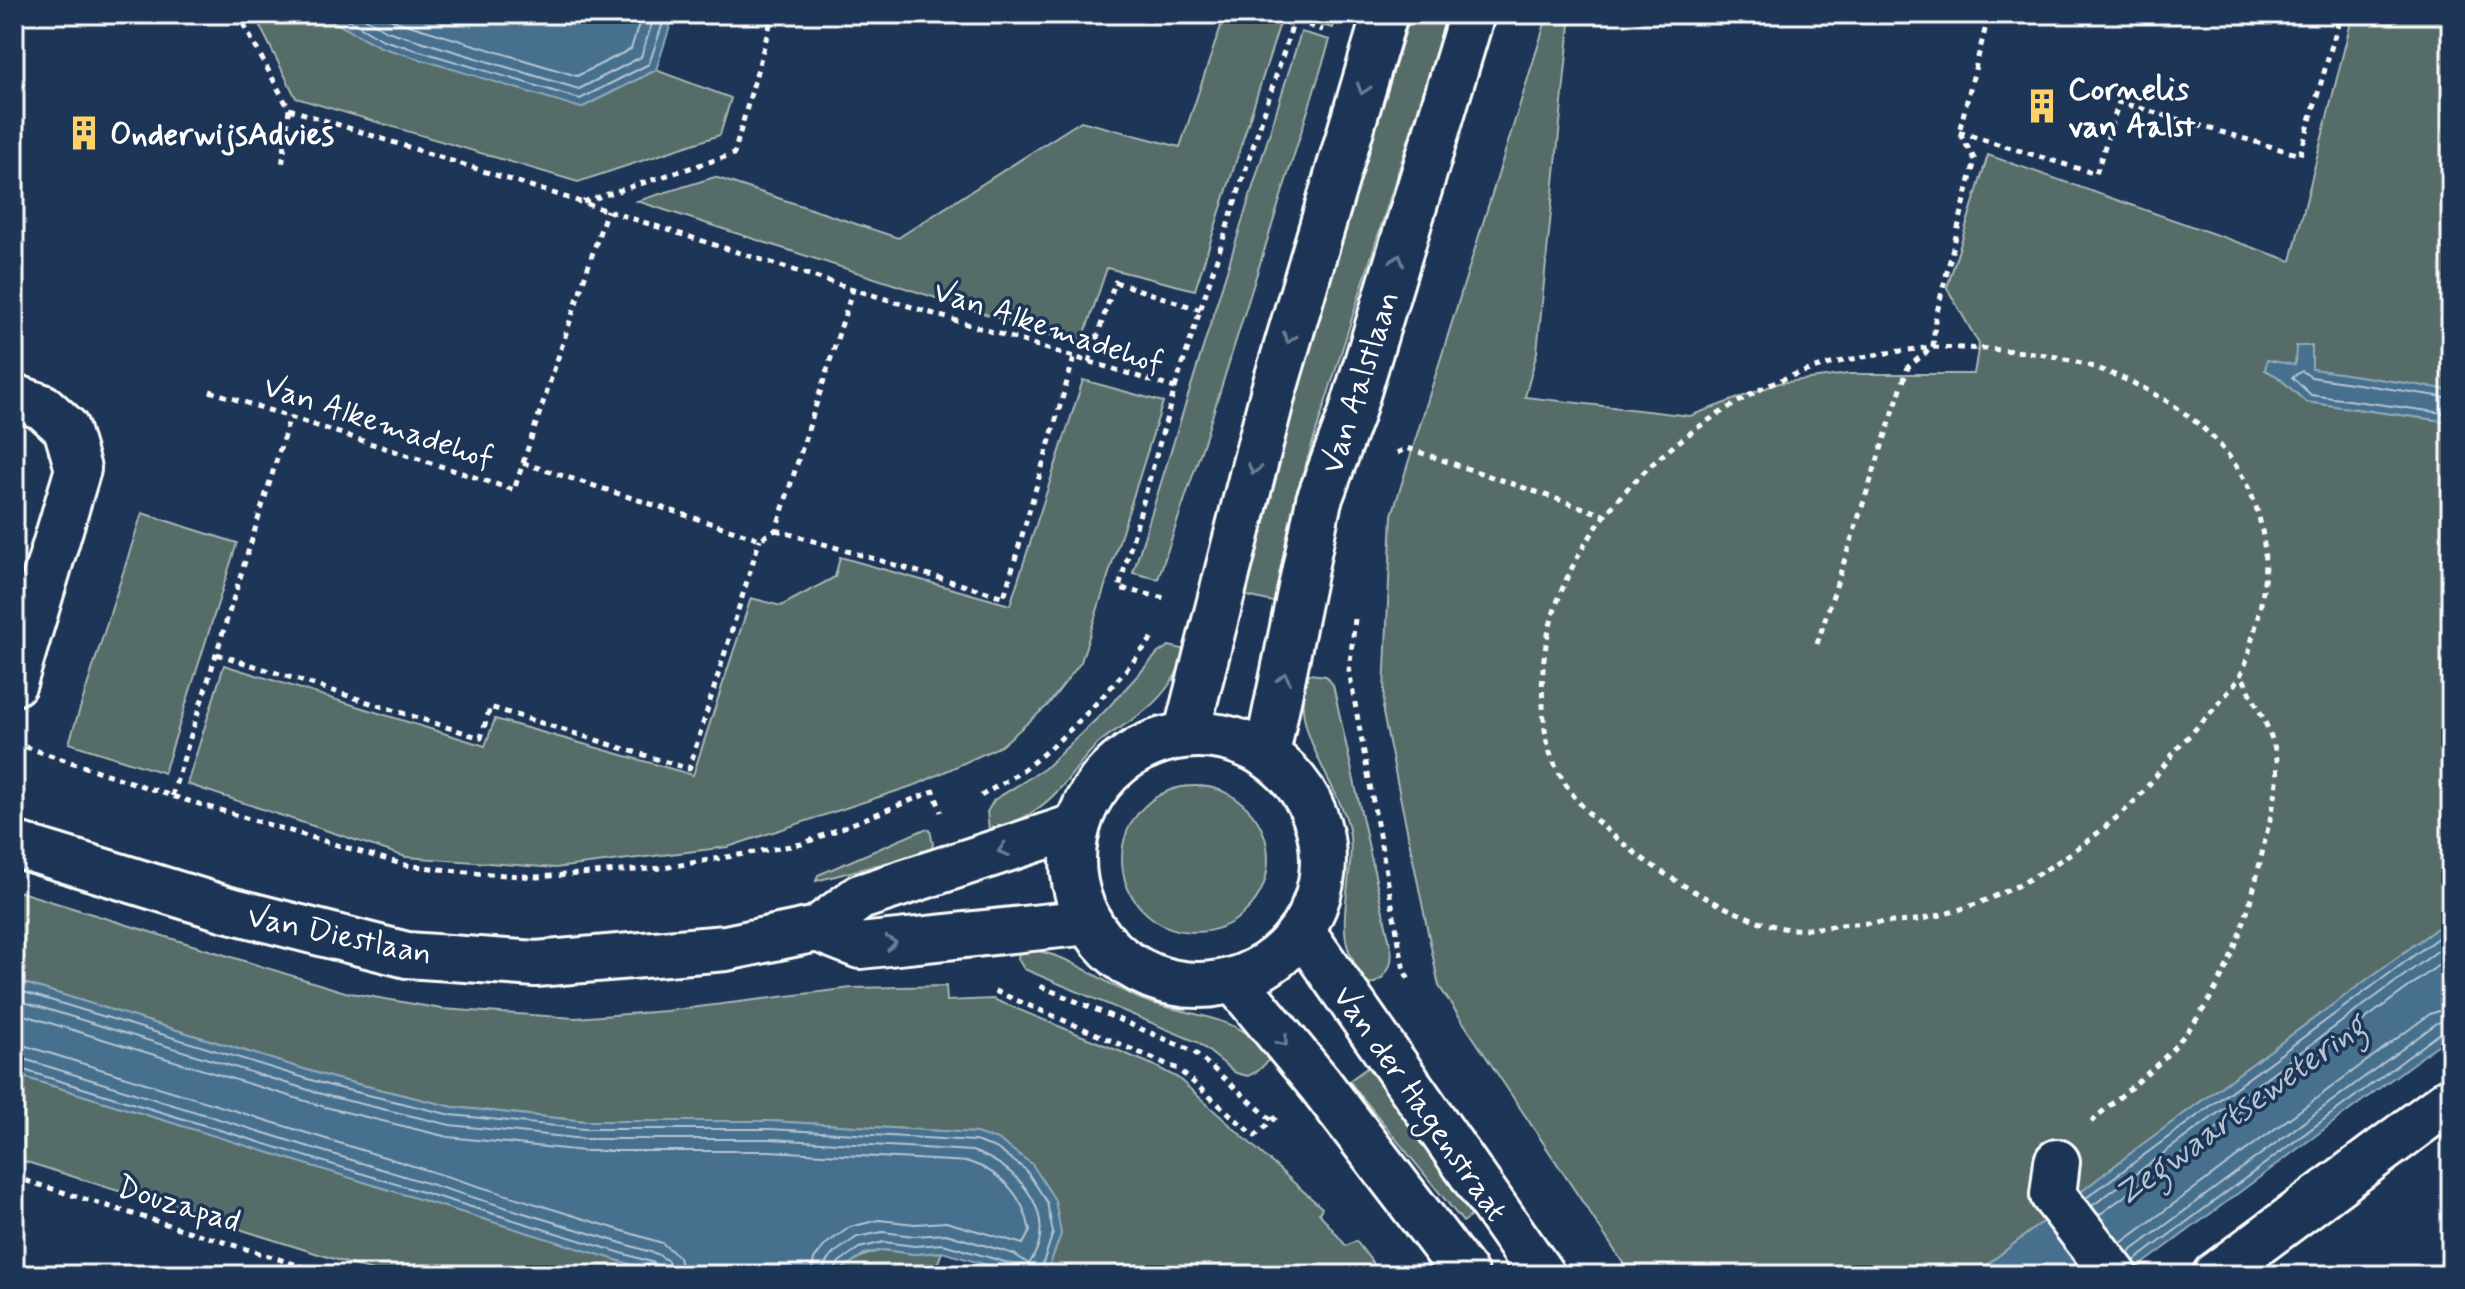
<svg xmlns="http://www.w3.org/2000/svg" width="2465" height="1289" font-family="Mynerve,sans-serif">
  <style>
    .green { fill: #556c68; stroke: #aab6b4; stroke-width: 2 }
    .water { fill: #466f8e; stroke: #90a9bb; stroke-width: 2 }
    .lines { fill: none; stroke-linecap: round; stroke-linejoin: round }
    .shore { stroke: #b5c5d2; stroke-width: 2 }
    .minor-casing { stroke: #fff; stroke-width: 50 }
    .path { stroke: #fff; stroke-width: 5; stroke-dasharray: 6 6; stroke-linecap: butt }
    .minor { stroke: #1d3557; stroke-width: 44 }
    .oneway { stroke: #6c7c92 }
    .labels { text-anchor: middle; stroke-width: 7; stroke-linejoin: round; paint-order: stroke }
    .poi-label { font-size: 32px; font-weight: bold; fill: #fff; stroke: #1d3557; text-anchor: start }
    .street-label { font-size: 32px; fill: #fff; stroke: #1d3557 }
    .water-label { font-size: 34px; font-style: italic; fill: #b5c5d2; stroke: #1d3557 }
  </style>
  <rect width="100%" height="100%" fill="#1d3557"/>
  <filter id="ink" filterUnits="userSpaceOnUse"><feTurbulence type="fractalNoise" baseFrequency=".0125" numOctaves="2"/><feDisplacementMap in="SourceGraphic" scale="16" xChannelSelector="R" yChannelSelector="G"/><feConvolveMatrix kernelMatrix="1 2 1 2 8 2 1 2 1" color-interpolation-filters="sRGB"/></filter>
  <g filter="url(#ink)">
    <!-- green -->
    <g class="green">
      <polygon points="254,14 329,14 335,22 581,108 656,70 731,98 720,135 578,182 296,98"/>
      <polygon points="1225,14 1241,14 1280,23 1195,290 1107,268 1081,345 637,201 715,177 898,238 1081,121 1180,147"/>
      <polygon points="1307,14 1337,14 1333,28 1305,21"/>
      <polygon points="1411,14 1448,14 1299,486 1276,600 1273,602 1247,596 1244,593 1281,439"/>
      <polygon points="1548,14 1571,14 1537,352 1525,397 1690,416 1779,383 1848,374 1974,374 1979,344 1947,288 1988,155 2291,261 2353,14 2451,14 2451,390 2311,369 2312,347 2296,366 2266,370 2277,376 2306,402 2451,422 2451,918 2140,1146 1974,1275 1631,1275 1439,986 1383,713 1392,515"/>
      <polygon points="1301,32 1330,40 1206,436 1158,579 1133,573"/>
      <polygon points="1083,380 1163,402 1081,662 1047,706 1001,746 918,784 728,847 555,868 406,857 187,784 224,665 485,746 495,719 693,775 751,598 781,606 835,577 840,557 1010,605"/>
      <polygon points="142,513 237,543 164,773 69,743"/>
      <path d="M1169,646L1186,650C1179,677 1158,703 1135,718C1124,726 1110,733 1100,742C1085,755 1076,770 1064,784C1044,808 1021,821 993,832L989,830L987,812L994,800L1044,769L1105,711L1158,653Z"/>
      <path d="M1309,674L1326,676L1333,685L1391,948C1394,966 1384,984 1365,985C1359,971 1348,955 1346,940C1340,900 1359,856 1346,818C1331,776 1286,719 1309,674Z"/>
      <circle cx="1195" cy="859" r="73"/>
      <polygon points="925,829 930,830 933,844 931,851 816,881 818,875"/>
      <polygon points="14,890 345,992 442,1009 575,1018 666,1011 852,988 946,986 947,1001 993,999 1153,1065 1178,1078 1322,1208 1319,1213 1346,1246 1356,1241 1382,1275 1046,1275 1061,1234 976,1133 770,1121 585,1121 453,1107 333,1078 14,980"/>
      <path d="M1019,949C1066,950 1097,980 1138,998C1172,1014 1257,1015 1268,1061L1258,1071L1248,1076L1236,1073L1197,1042L1024,969L1018,959Z"/>
      <polygon points="1371,1065 1474,1214 1463,1222 1349,1081"/>
      <polygon points="14,1074 665,1275 385,1275 14,1158"/>
      <path d="M884,1250L914,1254L942,1252L933,1275H839C850,1259 866,1254 884,1250Z"/>
    </g>
    <!-- water -->
    <g class="water">
      <polygon points="329,14 674,14 656,70 581,108 380,47 334,22"/>
      <polygon points="2296,346 2312,346 2312,369 2451,390 2451,422 2306,402 2277,376 2265,370 2267,360 2295,365"/>
      <polygon points="2451,918 2451,1035 2128,1275 1974,1275 2140,1146"/>
      <polygon points="14,980 333,1078 453,1107 585,1121 770,1121 976,1133 1000,1141 1032,1164 1055,1200 1061,1234 1046,1275 1021,1275 942,1252 914,1254 884,1250 864,1254 844,1268 839,1275 665,1275 14,1074"/>
    </g>
    <g class="lines">
      <!-- shore -->
      <g class="shore">
        <polyline points="339,14 383,40 580,99 649,64 666,14"/>
        <polyline points="357,14 387,31 579,89 641,57 655,14"/>
        <polyline points="382,14 392,20 577,76 631,49 642,14"/>
        <polyline points="2451,398 2311,377 2302,371 2292,377 2311,395 2451,414"/>
        <polyline points="14,989 331,1086 451,1115 585,1129 770,1129 975,1141 996,1148 1026,1170 1047,1202 1053,1233 1039,1275"/>
        <path d="M14,999L328,1096L450,1125L584,1139H770L972,1151C1019,1166 1062,1217 1029,1264L1014,1254L946,1234L914,1236L883,1232L857,1237L834,1253L825,1264L823,1275"/>
        <path d="M14,1012L325,1107L448,1137L584,1151H769L969,1162C1003,1173 1024,1197 1030,1231L1023,1244L946,1222L915,1224L879,1220L850,1227L826,1244L814,1259L811,1275"/>
        <polyline points="14,1044 26,1046 662,1243 679,1257 683,1275"/>
        <polyline points="14,1056 657,1254 668,1261 671,1275"/>
        <polyline points="14,1067 654,1263 660,1268 661,1275"/>
        <polyline points="2086,1198 2451,928"/>
        <polyline points="2092,1206 2451,941"/>
        <polyline points="2099,1215 2451,956"/>
        <polyline points="2121,1243 2430,1014 2451,1007"/>
        <polyline points="2128,1253 2437,1023 2451,1020"/>
        <polyline points="2134,1261 2443,1031 2451,1030"/>
        <polyline points="833,1275 839,1262 859,1248 884,1242 914,1246 943,1244 1012,1264 1016,1269 1017,1275"/>
      </g>
      <!-- minor casing -->
      <g class="minor-casing">
        <g id="minor">
          <polyline points="14,397 43,407 66,428 78,469 14,683"/>
          <circle cx="1198" cy="860" r="125"/>
          <polyline points="1186,735 1273,393 1385,14"/>
          <polyline points="1267,754 1319,500 1351,415 1472,14"/>
          <polyline points="14,844 226,909 407,955 536,964 726,948 817,929 860,897 1077,826"/>
          <polyline points="817,929 860,946 1089,922"/>
          <polyline points="1302,931 1542,1275"/>
          <polyline points="1234,980 1319,1083 1466,1275"/>
          <polyline points="2057,1162 2053,1195 2115,1275"/>
          <polyline points="2215,1275 2451,1099"/>
        </g>
      </g>
      <!-- path -->
      <g class="path">
        <polyline points="238,14 289,109 282,168"/>
        <polyline points="1274,14 1323,30"/>
        <polyline points="289,109 853,289 1175,388 1119,588 1165,598"/>
        <polyline points="1959,132 2096,174 2119,102 2300,155 2341,14"/>
        <polyline points="583,202 734,154 773,14"/>
        <path d="M1933,347C1988,349 2044,349 2096,368C2219,411 2294,499 2254,632C2250,645 2248,660 2242,672C2232,692 2193,731 2176,750C2159,771 2143,795 2123,812C2063,864 1995,907 1916,920C1896,923 1875,922 1854,924C1832,925 1805,932 1783,928C1735,918 1667,879 1629,848C1596,822 1566,796 1551,755C1545,740 1544,721 1543,705C1534,581 1620,475 1720,413C1740,401 1762,387 1783,379C1832,360 1882,353 1933,347Z"/>
        <polyline points="1089,362 1115,282 1201,310"/>
        <polyline points="1175,388 1296,14"/>
        <polyline points="210,391 514,490 523,463 760,539 776,530 853,289"/>
        <polyline points="1397,453 1407,448 1604,515"/>
        <polyline points="523,463 607,210"/>
        <polyline points="776,530 1004,597 1074,358"/>
        <polyline points="1355,619 1349,671 1404,970 1410,982"/>
        <polyline points="1817,644 1908,367 1933,347 1935,320 1975,160 1959,132 1989,14"/>
        <polyline points="217,654 481,738 490,707 689,769 760,539"/>
        <polyline points="14,743 172,796 405,865 475,873 537,877 663,868 802,844 934,791 941,812"/>
        <polyline points="172,796 290,417"/>
        <path d="M981,796C995,787 1011,779 1024,769C1072,733 1115,685 1152,638"/>
        <polyline points="1040,986 1193,1051 1274,1122"/>
        <polyline points="995,991 1178,1069 1255,1136 1276,1117"/>
        <path d="M2091,1122C2120,1095 2156,1070 2181,1039C2228,985 2250,913 2264,844C2270,818 2280,787 2277,759C2273,731 2253,700 2241,674"/>
        <polyline points="14,1177 330,1275"/>
      </g>
      <!-- minor -->
      <use href="#minor" class="minor"/>
    </g>
    <!-- one-way arrows -->
    <defs><path id="oneway-chevron" d="M-2-3.5L2.5 0L-2 3.5" fill="none" stroke-width="1.6" stroke-linecap="round" stroke-linejoin="round" transform="scale(2)"/></defs>
    <g class="oneway">
      <use href="#oneway-chevron" transform="translate(1363 89) rotate(107)"/>
      <use href="#oneway-chevron" transform="translate(1398 260) rotate(-73)"/>
      <use href="#oneway-chevron" transform="translate(1289 338) rotate(107)"/>
      <use href="#oneway-chevron" transform="translate(1254 469) rotate(104)"/>
      <use href="#oneway-chevron" transform="translate(1284 678) rotate(-78)"/>
      <use href="#oneway-chevron" transform="translate(1003 850) rotate(162)"/>
      <use href="#oneway-chevron" transform="translate(891 943) rotate(-6)"/>
      <use href="#oneway-chevron" transform="translate(1283 1041) rotate(51)"/>
    </g>
  </g>
  <!-- icons -->
  <defs>
    <g id="building-bare" transform="scale(2.76)"><path d="M-4-6H4V6H1V3H-1V6H-4ZM-2.5-4.3h1.7v1.8h-1.7ZM.8-4.3h1.7v1.8H.8ZM-2.5-1h1.7V.8h-1.7ZM.8-1h1.7V.8H.8Z" fill="#ffd166" stroke="#1d3557" stroke-width="2.5" paint-order="stroke"/></g>
  </defs>
  <g fill-rule="evenodd">
    <use href="#building-bare" x="2042" y="106"/>
    <use href="#building-bare" x="84" y="133"/>
  </g>
  <g class="labels">
    <!-- poi labels -->
    <g class="poi-label">
      <text x="2068" y="99">Cornelis<tspan x="2068" dy="37">van Aalst</tspan></text>
      <text x="110" y="144">OnderwijsAdvies</text>
    </g>
    <!-- street labels -->
    <g class="street-label">
      <text transform="translate(1049 326) rotate(18)" y="11">Van Alkemadehof</text>
      <text transform="translate(1359 382) rotate(-72)" y="11">Van Aalstlaan</text>
      <text transform="translate(379 421) rotate(18)" y="11">Van Alkemadehof</text>
      <text transform="translate(340 934) rotate(12)" y="11">Van Diestlaan</text>
      <text transform="translate(1421 1103) rotate(55)" y="11">Van der Hagenstraat</text>
      <text transform="translate(179 1203) rotate(17)" y="11">Douzapad</text>
    </g>
    <!-- water labels -->
    <g class="water-label">
      <text transform="translate(2239 1109) rotate(-36)" y="12">Zegwaartsewetering</text>
    </g>
  </g>
  <!-- margin -->
  <rect width="2465" height="1289" fill="none" stroke="#1d3557" stroke-width="48"/>
  <rect x="24" y="24" width="2417" height="1241" fill="none" stroke="#fff" stroke-width="3" filter="url(#ink)"/>
</svg>
